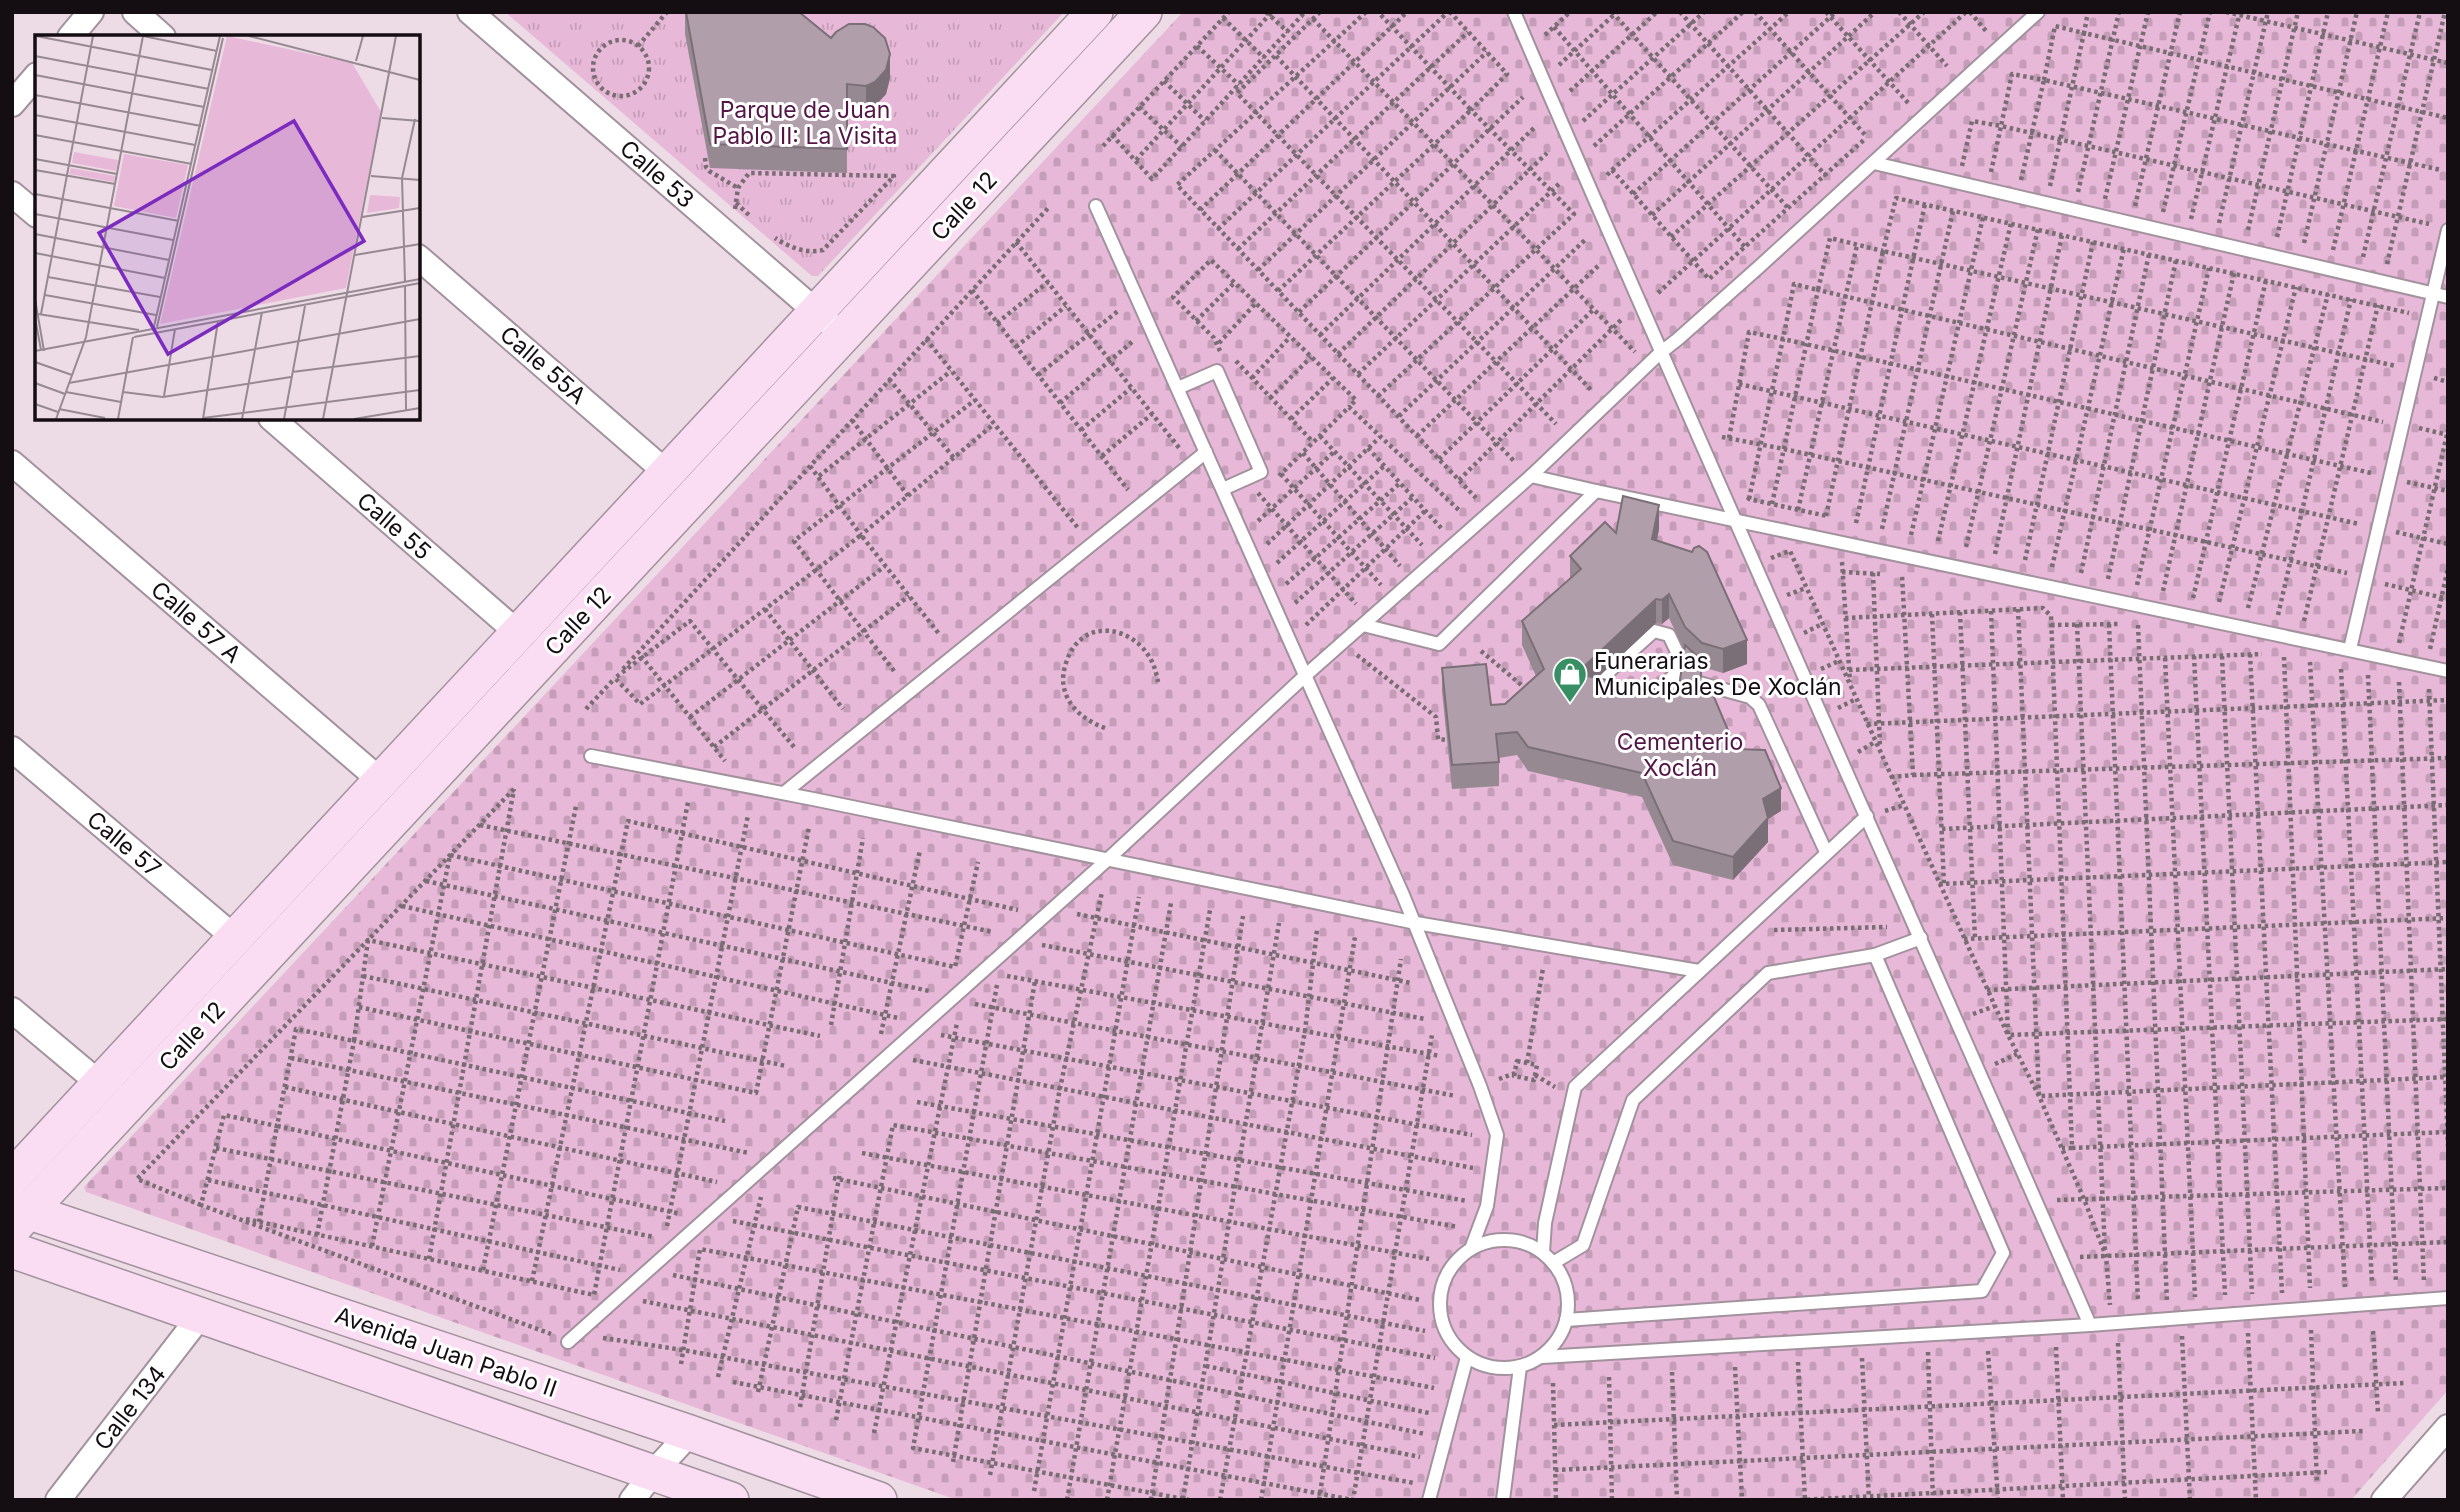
<svg xmlns="http://www.w3.org/2000/svg" width="2460" height="1512" font-family="Inter,sans-serif">
  <style>
    .cemetery { fill: url(#cemetery-stones) }
    .park { fill: url(#park-tufts) }
    .lines { fill: none; stroke-linecap: round; stroke-linejoin: round }
    .lane-casing { stroke: #a2929d; stroke-width: 16 }
    .street-casing { stroke: #a2929d; stroke-width: 28 }
    .secondary-casing { stroke: #a2929d; stroke-width: 38 }
    .path { stroke: #796d74; stroke-width: 4.5; stroke-dasharray: 3.5 3.5; stroke-linecap: butt }
    .lane { stroke: #fff; stroke-width: 12 }
    .street { stroke: #fff; stroke-width: 24 }
    .secondary { stroke: #fbddf3; stroke-width: 35 }
    .wall { fill: #978992; fill-rule: evenodd }
    .shaded-wall { fill: #7b6f77 }
    .building { fill: #b09faa; stroke: #7b6f77; stroke-width: 2 }
    .labels { text-anchor: middle; stroke-width: 6; stroke-linejoin: round; paint-order: stroke }
    .park-label { font-size: 23px; fill: #531545; stroke: #fff }
    .street-label { font-size: 23px; fill: #140e12; stroke: #fff }
    .poi-label { font-size: 23px; fill: #140e12; stroke: #fff; text-anchor: start }
    .inset-road { fill: none; stroke: #968991; stroke-width: 2 }
    .view { fill: #7b2cbf; fill-opacity: 0.15; stroke: #7b2cbf; stroke-width: 3.5 }
    .inset-edge { fill: none; stroke: #140e12; stroke-width: 3.5 }
  </style>
  <defs>
    <pattern id="cemetery-stones" width="16" height="16" patternUnits="userSpaceOnUse" patternTransform="scale(1.75)"><rect width="16" height="16" fill="#e8b8d8"/><path d="M2 7V4a2 2 0 0 1 4 0v3zM10 15v-3a2 2 0 0 1 4 0v3z" fill="#c69db8"/></pattern>
    <pattern id="park-tufts" width="24" height="20" patternUnits="userSpaceOnUse" patternTransform="scale(1.75)"><rect width="24" height="20" fill="#e8b8d8"/><path d="M3 7l-1-3M5 7V3M7 7l1-3M15 17l-1-3M17 17v-4M19 17l1-3" fill="none" stroke="#c69db8"/></pattern>
  </defs>
  <rect width="100%" height="100%" fill="#eddbe6"/>
  <!-- cemetery -->
  <polygon class="cemetery" points="1183,12 2448,12 2448,1390 2351,1500 957,1500 86,1192 84,1187"/>
  <!-- park -->
  <polygon class="park" points="505,12 1064,12 818,276 812,276"/>
  <g class="lines">
    <!-- lane casing -->
    <g class="lane-casing">
      <g id="lane">
        <path d="M1514,12C1702,452 1899,887 2090,1325"/>
        <polyline points="1874,163 2448,297"/>
        <polyline points="1096,206 1403,895 1480,1086 1497,1135 1487,1206 1471,1249"/>
        <polyline points="1178,388 1217,371 1261,472 1223,489"/>
        <polyline points="1531,476 1596,491 2448,671"/>
        <polyline points="1363,625 1439,644 1596,491"/>
        <polyline points="2350,649 2448,230"/>
        <polyline points="1620,688 1610,686 1606,674 1654,631 1669,635 1677,652 1674,676 1750,697 1759,705 1826,852"/>
        <polyline points="1641,691 1651,693 1674,676"/>
        <polyline points="591,756 813,799 1416,923 1699,971"/>
        <polyline points="784,793 1206,452"/>
        <polyline points="1875,955 1921,938"/>
        <circle cx="1504" cy="1304" r="64"/>
        <polyline points="1543,1252 1545,1223 1575,1087 1867,816"/>
        <polyline points="1553,1263 1583,1245 1633,1100 1768,973 1875,955 2003,1253 1982,1291 1566,1320"/>
        <polyline points="568,1342 1106,861 1307,674 1531,476 1660,353 1678,339 1760,266 2038,12"/>
        <polyline points="1542,1357 2090,1325 2448,1298"/>
        <polyline points="1429,1500 1467,1357"/>
        <polyline points="1503,1500 1520,1367"/>
      </g>
    </g>
    <!-- street casing -->
    <g class="street-casing">
      <g id="street">
        <polyline points="135,12 163,37"/>
        <polyline points="470,12 827,321"/>
        <polyline points="70,37 91,12"/>
        <polyline points="12,104 37,75"/>
        <polyline points="12,194 37,215"/>
        <polyline points="418,257 667,473"/>
        <polyline points="271,418 518,633"/>
        <polyline points="12,463 381,781"/>
        <polyline points="12,749 235,938"/>
        <polyline points="12,1010 100,1084"/>
        <polyline points="58,1500 201,1315"/>
        <polyline points="632,1500 653,1473 690,1433"/>
        <polyline points="2384,1500 2448,1427"/>
      </g>
    </g>
    <!-- secondary casing -->
    <g class="secondary-casing">
      <g id="secondary">
        <polyline points="12,1178 1095,12"/>
        <polyline points="12,1206 690,1433 879,1500"/>
        <polyline points="12,1229 1144,12"/>
        <polyline points="12,1250 731,1500"/>
      </g>
    </g>
    <!-- path -->
    <g class="path">
      <polyline points="1266,12 1288,32"/>
      <polyline points="1320,12 1237,93 1556,424"/>
      <polyline points="1366,12 1177,185 1476,498"/>
      <polyline points="1612,12 1788,208"/>
      <polyline points="1680,12 1826,176"/>
      <polyline points="1755,12 1867,137"/>
      <polyline points="1826,12 1910,105"/>
      <polyline points="1899,12 1947,66"/>
      <polyline points="1970,12 1986,31"/>
      <polyline points="2226,12 2448,63"/>
      <polyline points="1223,18 1264,58"/>
      <polyline points="1313,19 1635,352"/>
      <polyline points="1554,27 1745,247"/>
      <polyline points="1545,35 1570,12"/>
      <circle cx="621" cy="68" r="28"/>
      <polyline points="638,46 667,12"/>
      <polyline points="1197,46 1239,85"/>
      <polyline points="1276,56 1592,391"/>
      <polyline points="1559,65 1617,12"/>
      <polyline points="1164,81 1205,121"/>
      <polyline points="1570,91 1657,12"/>
      <polyline points="1139,107 1182,147"/>
      <polyline points="1583,121 1704,12"/>
      <polyline points="1112,135 1152,179 1305,12"/>
      <polyline points="1103,146 1229,12"/>
      <polyline points="1594,146 1743,12"/>
      <polyline points="1215,150 1515,462"/>
      <polyline points="705,158 706,167 709,171 738,188"/>
      <polyline points="1136,160 1272,12"/>
      <polyline points="1962,166 1972,121 2001,126 2012,74 2044,80 2055,26 2084,33 2088,12"/>
      <polyline points="1612,170 1789,12"/>
      <polyline points="1991,172 2001,126 2429,224"/>
      <polyline points="1607,175 1612,170 1709,279 1865,139"/>
      <polyline points="2021,180 2044,80 2441,170"/>
      <polyline points="2050,186 2084,33 2448,118"/>
      <polyline points="2078,192 2119,12"/>
      <polyline points="1633,194 1836,12"/>
      <polyline points="2105,199 2148,12"/>
      <polyline points="736,203 750,216"/>
      <polyline points="2135,206 2180,12"/>
      <path d="M735,209L738,188L749,173L894,176L823,250C806,254 789,247 775,238"/>
      <polyline points="1200,210 1407,12"/>
      <polyline points="2163,212 2210,12"/>
      <polyline points="1652,215 1875,12"/>
      <polyline points="2191,219 2240,12"/>
      <polyline points="2219,223 2268,12"/>
      <polyline points="1218,229 1448,12"/>
      <polyline points="2248,230 2298,12"/>
      <polyline points="1671,237 1924,12"/>
      <polyline points="2277,237 2328,12"/>
      <polyline points="1016,242 1180,449"/>
      <polyline points="2304,243 2357,12"/>
      <polyline points="1238,249 1468,32"/>
      <polyline points="2333,250 2388,12"/>
      <polyline points="2363,257 2420,12"/>
      <polyline points="2387,264 2445,12"/>
      <polyline points="1258,270 1487,52"/>
      <polyline points="972,290 1128,490"/>
      <polyline points="1278,291 1471,110 1378,12"/>
      <polyline points="1658,293 1966,12"/>
      <polyline points="1299,312 1523,97"/>
      <polyline points="1196,321 1234,283"/>
      <polyline points="997,323 1048,282"/>
      <polyline points="1320,335 1536,126"/>
      <polyline points="926,339 1078,528"/>
      <polyline points="1219,343 1256,303"/>
      <polyline points="1016,347 1066,306"/>
      <polyline points="1220,351 1214,338 1173,297 1211,260 1356,400 1349,407"/>
      <polyline points="1338,354 1547,153"/>
      <polyline points="1236,361 1313,442"/>
      <polyline points="1358,374 1561,182"/>
      <polyline points="1038,375 1118,311"/>
      <polyline points="1252,378 1290,337"/>
      <polyline points="2434,378 2448,382"/>
      <polyline points="889,379 954,458"/>
      <polyline points="1739,384 2359,524"/>
      <polyline points="1378,396 1574,214 1471,110 1507,74 1450,12"/>
      <polyline points="1270,398 1311,357"/>
      <polyline points="1060,403 1132,342"/>
      <polyline points="1399,416 1586,239"/>
      <polyline points="1291,419 1333,378"/>
      <polyline points="852,420 908,496"/>
      <polyline points="2419,428 2448,435"/>
      <polyline points="1081,430 1131,388"/>
      <polyline points="1320,436 1422,545"/>
      <polyline points="1417,436 1598,266"/>
      <polyline points="1722,437 1784,449 2347,573"/>
      <polyline points="1729,438 1749,332 1783,339 1794,284 1818,290 1830,238 1883,251 1896,198 2409,313"/>
      <polyline points="1368,448 1442,529"/>
      <polyline points="1303,453 1400,566"/>
      <polyline points="1102,456 1152,414"/>
      <polyline points="1439,459 1593,310"/>
      <polyline points="810,466 861,535 994,424"/>
      <polyline points="1281,474 1381,585"/>
      <polyline points="819,476 951,371"/>
      <polyline points="1279,476 1349,407 1461,512"/>
      <polyline points="1459,480 1622,319"/>
      <polyline points="2407,482 2448,491"/>
      <polyline points="1258,493 1356,604"/>
      <polyline points="1748,497 1749,499 1827,516"/>
      <polyline points="1749,499 1783,339 2371,473"/>
      <polyline points="1772,504 1818,290 2383,422"/>
      <polyline points="1798,510 1857,245"/>
      <polyline points="1826,516 1883,251 2396,366"/>
      <polyline points="1258,521 1335,451"/>
      <polyline points="1856,523 1925,204"/>
      <polyline points="1882,529 1953,211"/>
      <polyline points="2396,532 2448,544"/>
      <polyline points="1911,535 1983,217"/>
      <polyline points="1938,541 2011,223"/>
      <polyline points="1267,544 1380,437"/>
      <polyline points="1966,547 2038,229"/>
      <polyline points="1995,554 2062,235"/>
      <polyline points="1771,558 1790,551 2008,1035 2039,1096 2084,1199 2106,1256 2110,1305"/>
      <polyline points="2025,560 2093,242"/>
      <polyline points="1842,562 1850,682"/>
      <polyline points="1277,563 1384,466"/>
      <polyline points="2052,567 2124,248"/>
      <polyline points="1842,572 1880,574"/>
      <polyline points="1873,573 1880,747"/>
      <polyline points="2081,573 2149,254"/>
      <polyline points="2108,579 2176,260"/>
      <polyline points="1286,584 1400,483"/>
      <polyline points="2385,584 2448,599"/>
      <polyline points="2137,585 2209,268"/>
      <polyline points="2163,591 2234,273"/>
      <polyline points="1787,595 1806,588"/>
      <polyline points="2193,598 2266,280"/>
      <polyline points="2219,602 2296,287"/>
      <polyline points="1295,603 1413,497"/>
      <polyline points="2248,608 2328,294"/>
      <polyline points="765,609 843,709"/>
      <polyline points="2018,609 2039,1096 2448,1077"/>
      <polyline points="1991,611 2008,1035 2448,1019"/>
      <polyline points="1960,612 1975,939"/>
      <polyline points="1932,614 1944,885"/>
      <polyline points="2278,615 2351,299"/>
      <polyline points="1845,618 2043,608 2051,616 2072,1148 2062,1148"/>
      <polyline points="2304,621 2378,305"/>
      <polyline points="2077,624 2105,1252"/>
      <polyline points="2109,624 2138,1302"/>
      <polyline points="1306,625 1426,510"/>
      <polyline points="2051,625 2120,624"/>
      <polyline points="2138,625 2167,1302"/>
      <polyline points="1804,633 1822,624"/>
      <polyline points="2399,643 2448,430"/>
      <polyline points="2430,649 2448,568"/>
      <polyline points="1481,651 1526,689"/>
      <polyline points="2250,654 2282,1293"/>
      <polyline points="1357,655 1436,717 1438,739 1447,740"/>
      <polyline points="641,656 725,761"/>
      <polyline points="2194,656 2225,1295"/>
      <polyline points="2222,656 2252,1294"/>
      <polyline points="2284,657 2310,1288"/>
      <polyline points="2165,658 2195,1297"/>
      <polyline points="2310,662 2345,1287"/>
      <polyline points="623,669 1050,206"/>
      <polyline points="1821,669 1839,661"/>
      <polyline points="2341,669 2372,1284"/>
      <polyline points="1849,670 2262,654"/>
      <polyline points="894,671 794,541 975,400"/>
      <polyline points="2368,675 2396,1283"/>
      <polyline points="2399,682 2424,1283"/>
      <polyline points="2429,689 2448,1146"/>
      <polyline points="1838,708 1856,699"/>
      <polyline points="586,709 615,678"/>
      <polyline points="690,717 885,566"/>
      <polyline points="1867,724 2448,700"/>
      <path d="M1105,728C1077,718 1055,695 1066,663C1069,653 1075,643 1084,637C1104,623 1133,634 1146,652C1153,661 1156,671 1158,682"/>
      <polyline points="714,747 909,596"/>
      <path d="M794,747C759,705 724,663 690,621L615,678L640,704C714,648 788,592 861,535L940,635"/>
      <polyline points="1858,752 1875,742"/>
      <polyline points="1913,775 2448,758"/>
      <polyline points="1891,777 1913,775 1902,575"/>
      <polyline points="514,789 368,940 354,1041 296,1029 277,1126 224,1115 201,1205 551,1334"/>
      <polyline points="1885,811 1904,805"/>
      <polyline points="480,825 993,932"/>
      <polyline points="1942,829 2448,805"/>
      <polyline points="426,881 929,991"/>
      <polyline points="1939,884 2448,862"/>
      <polyline points="402,906 898,1018"/>
      <polyline points="1077,914 1411,983"/>
      <polyline points="1774,930 1887,927"/>
      <polyline points="1964,939 2448,918"/>
      <polyline points="1042,945 1425,1019"/>
      <polyline points="363,976 786,1066"/>
      <polyline points="1007,976 1440,1056"/>
      <polyline points="997,985 913,1448 1189,1500"/>
      <polyline points="1987,990 2448,969"/>
      <polyline points="975,1004 1456,1096"/>
      <polyline points="359,1007 756,1093 809,827"/>
      <polyline points="1973,1014 1995,1006"/>
      <polyline points="831,1025 863,838"/>
      <polyline points="881,1034 920,850"/>
      <polyline points="941,1035 1472,1135"/>
      <polyline points="291,1058 749,1153"/>
      <polyline points="913,1060 1473,1168"/>
      <polygon points="1517,1061 1537,1065 1534,1080 1514,1076"/>
      <polyline points="1527,1063 1543,968"/>
      <polyline points="1995,1064 2017,1054"/>
      <polyline points="1535,1075 1555,1087"/>
      <polyline points="1499,1079 1515,1073"/>
      <polyline points="285,1087 717,1182"/>
      <polyline points="917,1102 1467,1201"/>
      <polyline points="216,1148 654,1237"/>
      <polyline points="2072,1148 2447,1132"/>
      <polyline points="862,1153 1429,1259"/>
      <polyline points="833,1178 1420,1300"/>
      <polyline points="208,1180 620,1270"/>
      <polyline points="2057,1200 2448,1188"/>
      <polyline points="201,1205 137,1179 368,940 820,1036"/>
      <polyline points="246,1219 594,1295 688,802"/>
      <polyline points="733,1221 1435,1358"/>
      <polyline points="259,1222 277,1126 681,1214"/>
      <polyline points="667,1226 748,815"/>
      <polyline points="317,1235 354,1041 725,1121"/>
      <polyline points="372,1246 450,855 955,967 978,862"/>
      <polyline points="2080,1257 2448,1242"/>
      <polyline points="429,1259 514,789"/>
      <polyline points="483,1270 576,806"/>
      <polyline points="673,1275 1425,1434"/>
      <polyline points="532,1281 628,821 1018,910"/>
      <polyline points="643,1301 1420,1457"/>
      <polyline points="2311,1330 2317,1484"/>
      <polyline points="2373,1331 2378,1413"/>
      <polyline points="2248,1333 2256,1500"/>
      <polyline points="2182,1336 2190,1500"/>
      <polyline points="603,1338 683,1350 1414,1483"/>
      <polyline points="2118,1343 2125,1500"/>
      <polyline points="2056,1347 2063,1500"/>
      <polyline points="1988,1351 1998,1500"/>
      <polyline points="1928,1352 1933,1500"/>
      <polyline points="1862,1358 1869,1500"/>
      <polyline points="1798,1362 1805,1500"/>
      <polyline points="681,1364 700,1249 1434,1388"/>
      <polyline points="1206,1366 1429,1413"/>
      <polyline points="1735,1367 1742,1500"/>
      <polyline points="1672,1372 1677,1500"/>
      <polyline points="718,1377 761,1197"/>
      <polyline points="1609,1377 1612,1500"/>
      <polyline points="733,1382 1353,1500 1432,1035"/>
      <polyline points="1553,1383 1556,1500"/>
      <polyline points="758,1392 798,1207 1425,1331"/>
      <polyline points="800,1407 840,1172"/>
      <polyline points="836,1420 893,1125 1458,1227"/>
      <polyline points="1554,1425 2405,1383"/>
      <polyline points="874,1433 957,1023"/>
      <polyline points="953,1462 1035,981"/>
      <polyline points="1555,1470 2363,1431"/>
      <polyline points="990,1475 1060,1088 1102,892"/>
      <polyline points="1034,1491 1139,897"/>
      <polyline points="1183,1499 1279,923"/>
      <polyline points="1067,1500 1171,903"/>
      <polyline points="1107,1500 1210,910"/>
      <polyline points="1151,1500 1243,916"/>
      <polyline points="1220,1500 1305,1031 1317,930"/>
      <polyline points="1261,1500 1355,937"/>
      <polyline points="1319,1500 1401,959"/>
      <polyline points="1800,1500 2327,1472"/>
    </g>
    <!-- lane -->
    <use href="#lane" class="lane"/>
    <!-- street -->
    <use href="#street" class="street"/>
    <!-- secondary -->
    <use href="#secondary" class="secondary"/>
  </g>
  <!-- wall -->
  <g class="wall">
    <polygon points="685,12 831,38 890,78 886,94 875,106 866,109 847,108 847,173 710,168 685,34"/>
    <path d="M1659,529L1657,541L1747,664L1723,673L1702,667L1700,686L1736,749L1781,811L1768,819V842L1733,880L1673,865L1642,797L1528,771L1517,755L1499,758V786L1452,789L1442,691V668L1491,705L1505,704L1536,676L1522,645V621L1570,579V556L1616,533ZM1669,618L1684,650L1678,694L1597,678L1656,623L1662,624Z"/>
  </g>
  <!-- shaded-wall -->
  <g class="shaded-wall">
    <polygon points="890,54 890,78 886,94 875,106 866,109 866,86"/>
    <polygon points="1659,505 1659,529 1652,563 1652,539"/>
    <polygon points="1669,594 1669,618 1662,624 1662,600"/>
    <polygon points="1656,599 1656,623 1576,698 1576,674"/>
    <polygon points="1747,640 1747,664 1723,673 1723,649"/>
    <polygon points="1781,788 1781,811 1768,819 1768,842 1733,880 1733,857 1763,799"/>
  </g>
  <!-- building -->
  <g class="building">
    <polygon points="686,12 799,12 831,38 836,32 849,24 865,24 873,27 885,38 890,54 886,70 875,82 866,86 847,84 847,149 710,144"/>
    <polygon points="1623,496 1659,505 1652,539 1692,552 1694,548 1699,546 1707,552 1747,640 1723,649 1702,643 1685,627 1669,594 1662,600 1656,599 1576,674 1689,696 1698,685 1711,690 1736,749 1765,750 1781,788 1763,799 1768,818 1733,857 1673,841 1642,773 1528,747 1517,732 1496,734 1499,762 1452,765 1442,668 1486,664 1491,705 1505,704 1544,669 1522,621 1581,569 1570,556 1605,522 1616,533"/>
    <polygon points="1685,645 1702,661 1700,686 1698,685 1689,696 1678,694"/>
  </g>
  <!-- icons -->
  <defs>
    <g id="shop-pin" transform="scale(1.75)"><path d="M0 17L-7.5 6A9.5 9.5 0 1 1 7.5 6Z" fill="#388f64" stroke="#fff"/><path d="M-5-2.5h2.3a2.7 3.5 0 0 1 5.4 0H5L5.5 6h-11ZM-1.5-2.5h3a1.5 2.3 0 0 0-3 0Z" fill="#fff"/></g>
  </defs>
  <g fill-rule="evenodd">
    <use href="#shop-pin" x="1570" y="674"/>
  </g>
  <g class="labels">
    <!-- park labels -->
    <g class="park-label">
      <text x="805" y="118">Parque de Juan<tspan x="805" dy="26">Pablo II: La Visita</tspan></text>
      <text x="1680" y="750">Cementerio<tspan x="1680" dy="26">Xoclán</tspan></text>
    </g>
    <!-- street labels -->
    <g class="street-label">
      <text transform="translate(657 174) rotate(41)" y="8">Calle 53</text>
      <text transform="translate(964 206) rotate(-47)" y="8">Calle 12</text>
      <text transform="translate(543 365) rotate(41)" y="8">Calle 55A</text>
      <text transform="translate(394 526) rotate(41)" y="8">Calle 55</text>
      <text transform="translate(578 621) rotate(-47)" y="8">Calle 12</text>
      <text transform="translate(196 622) rotate(41)" y="8">Calle 57 A</text>
      <text transform="translate(124 844) rotate(40)" y="8">Calle 57</text>
      <text transform="translate(192 1036) rotate(-47)" y="8">Calle 12</text>
      <text transform="translate(446 1352) rotate(19)" y="8">Avenida Juan Pablo II</text>
      <text transform="translate(130 1408) rotate(-52)" y="8">Calle 134</text>
    </g>
    <!-- poi labels -->
    <g class="poi-label">
      <text x="1594" y="669">Funerarias<tspan x="1594" dy="26">Municipales De Xoclán</tspan></text>
    </g>
  </g>
  <!-- overview -->
  <g transform="translate(35 35)">
    <rect width="385" height="385" fill="#eddbe6"/>
    <path d="M36,133L80,141L79,147L34,139Z" fill="#e8b8d8"/>
    <path d="M192,1L317,28L346,77L311,253L125,289Z" fill="#e8b8d8"/>
    <path d="M39,117L83,125L81,136L37,128ZM89,119L153,130L141,183L79,171Z" fill="#e8b8d8"/>
    <path d="M335,160L365,162L364,173L332,178Z" fill="#e8b8d8"/>
    <path class="inset-road" d="M1,1L177,35M108,1L182,16M214,1L385,45M0,21L174,54M321,26L328,1M0,40L169,72M0,60L166,91M0,80L160,110M347,83L385,86M0,100L157,129M0,124L82,139M0,135L80,149M336,141L385,145M0,159L144,186M0,179L138,205M327,182L385,173M0,199L134,225M0,218L130,243M320,220L385,209M13,242L125,262M370,247L367,143L380,84M370,251L371,375M10,260L121,280M0,264L9,316M3,279L104,295M6,279L58,1M0,283L6,315M122,292L188,3M118,296L185,1M99,302L385,248M0,316L385,244M0,327L37,340M257,337L385,321M0,348L30,359M34,348L385,284M31,357L86,367M88,357L128,362L256,342M129,361L140,294M0,369L23,377M24,374L70,383M168,383L385,355M21,384L51,302L108,1M83,384L98,302M168,384L183,286M207,384L227,277M249,384L270,271M288,384L361,1M319,384L385,373"/>
    <path class="view" d="M259,86L329,206L133,319L64,198Z"/>
    <rect width="385" height="385" class="inset-edge"/>
  </g>
  <!-- border -->
  <rect width="2460" height="1512" fill="none" stroke="#140e12" stroke-width="28"/>
</svg>
